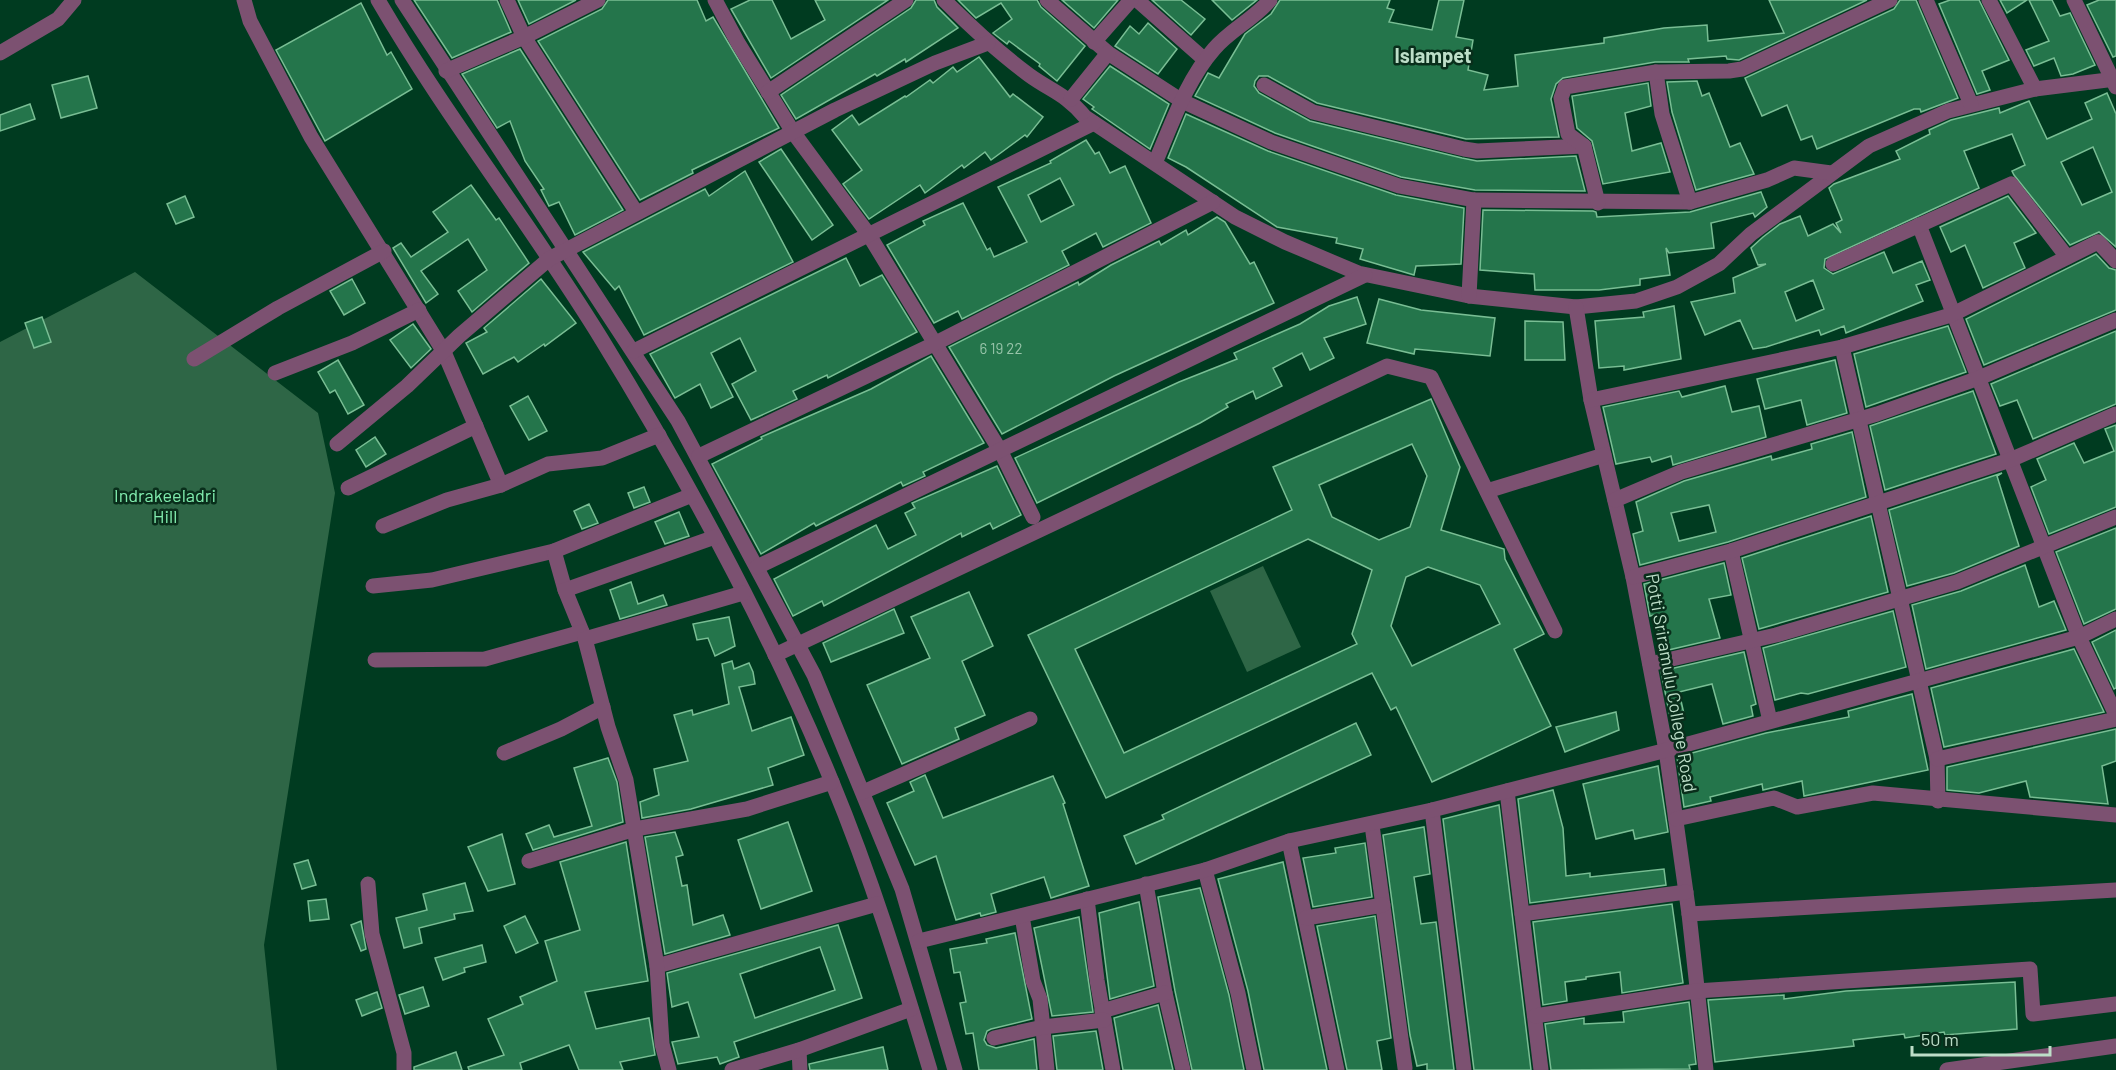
<svg xmlns="http://www.w3.org/2000/svg" width="2116" height="1070" font-family="Barlow,sans-serif">
  <style>
    .green { fill: #2e6646 }
    .building { fill: #24754b; stroke: #79be94; stroke-width: 1.5; fill-rule: evenodd }
    .lines { fill: none; stroke-linecap: round; stroke-linejoin: round }
    .minor { stroke: #7c5171; stroke-width: 15 }
    .labels { text-anchor: middle; stroke-width: 5; stroke-linejoin: round; paint-order: stroke }
    .number-label { font-size: 15px; fill: #97c4a9 }
    .park-label { font-size: 18px; fill: #81ecae; stroke: #092e1b }
    .street-label { font-size: 18px; fill: #bddec8; stroke: #092e1b }
    .neighbourhood-label { font-size: 20px; font-weight: bold; fill: #bddec8; stroke: #092e1b }
  </style>
  <rect width="100%" height="100%" fill="#003b20"/>
  <!-- green -->
  <g class="green">
    <polygon points="135,272 318,413 335,493 264,945 277,1070 0,1070 0,342"/>
    <polygon points="1263,566 1301,647 1247,672 1210,591"/>
  </g>
  <!-- building -->
  <g class="building">
    <polygon points="414,0 497,0 511,32 452,58"/>
    <polygon points="518,0 576,0 529,24"/>
    <polygon points="608,0 697,0 706,21 713,17 779,128 692,170 693,173 640,200 538,41 602,9"/>
    <polygon points="750,0 772,0 791,39 825,20 815,0 888,0 771,78 731,9"/>
    <polygon points="916,0 934,0 937,7 958,28 906,62 905,59 877,76 875,74 796,119 781,95 911,8"/>
    <polygon points="958,0 1037,0 1041,7 1085,46 1057,81 1039,66 1040,64 1009,41 1007,44 993,33 1012,19 1001,3 976,18"/>
    <polygon points="1062,0 1118,0 1094,28"/>
    <polygon points="1152,0 1181,0 1205,19 1191,35"/>
    <polygon points="1212,0 1257,0 1232,20"/>
    <polygon points="1280,0 1390,0 1387,8 1394,10 1389,22 1432,30 1439,0 1464,0 1456,37 1473,40 1468,70 1488,75 1484,90 1518,86 1515,55 1604,43 1604,38 1664,28 1707,25 1708,41 1784,33 1769,0 1867,0 1739,60 1727,59 1726,56 1688,59 1689,62 1655,62 1563,78 1556,84 1551,99 1559,137 1466,139 1317,103 1268,76 1259,76 1255,81 1254,86 1259,93 1310,121 1462,158 1477,161 1576,156 1585,191 1475,190 1401,177 1275,133 1195,96 1208,73 1219,78 1245,34 1271,14"/>
    <polygon points="1900,0 1916,0 1958,98 1921,112 1920,109 1914,109 1817,149 1812,136 1801,140 1787,105 1762,116 1745,78 1894,9"/>
    <polygon points="1950,0 1979,0 2009,60 1982,71 1990,90 1977,94 1939,4"/>
    <polygon points="2000,0 2027,0 2007,13"/>
    <polygon points="2029,0 2052,0 2060,16 2070,13 2095,65 2073,74 2061,76 2054,58 2034,66 2026,50 2049,41"/>
    <polygon points="2099,0 2116,0 2116,56 2113,57 2087,5"/>
    <polygon points="361,3 387,55 391,52 412,89 325,141 276,50"/>
    <polygon points="1148,23 1177,49 1158,74 1115,46 1130,26 1139,34"/>
    <polygon points="520,49 623,210 575,235 559,202 549,206 541,190 544,189 525,161 510,121 497,128 462,74"/>
    <polygon points="979,57 1010,97 1013,94 1043,117 1027,137 1025,135 991,160 985,152 964,168 962,165 925,193 920,185 869,219 843,184 862,170 832,130 852,115 859,125 905,96 906,97 930,80 933,83 953,67 957,72"/>
    <polygon points="1110,66 1169,104 1150,149 1092,109 1094,107 1083,99"/>
    <polygon points="88,76 97,108 61,118 52,85"/>
    <polygon points="1697,81 1702,96 1709,93 1730,147 1740,143 1754,174 1696,190 1672,112 1667,82"/>
    <polygon points="1648,83 1651,106 1625,113 1632,151 1661,143 1670,172 1603,184 1592,141 1577,128 1572,96"/>
    <path d="M2107,93L2116,114V247L2099,232L2070,245L2014,175L2012,171L2025,165L2012,134L1964,151L1979,188L1825,259L1824,268L1833,274L1884,252L1893,273L1922,261L1930,280L1916,285L1923,301L1846,333L1844,326L1821,335L1819,330L1766,347L1753,349L1740,320L1705,335L1691,302L1735,293L1733,278L1766,264L1758,265L1751,248L1763,237L1780,224L1800,216L1808,236L1833,224L1841,233L1836,223L1842,220L1829,188L1834,184L1900,159L1896,151L1930,134L1929,130L1951,120L1999,108L2000,113L2029,101L2047,139L2092,119L2085,103ZM2093,147L2112,192L2082,205L2061,162ZM1813,280L1824,309L1796,321L1785,292Z"/>
    <polygon points="30,104 35,119 0,131 0,115"/>
    <polygon points="1186,114 1268,151 1396,195 1464,208 1461,264 1416,266 1414,275 1360,259 1363,249 1336,243 1337,238 1277,227 1186,167 1168,158"/>
    <path d="M1086,140L1095,154L1099,152L1110,173L1125,166L1151,223L1103,247L1096,233L1062,251L1069,265L962,319L958,311L934,323L887,245L925,225L923,221L963,203L987,250L990,248L994,257L1027,242L998,187L1051,163L1050,161ZM1060,178L1074,205L1041,222L1028,195Z"/>
    <polygon points="781,149 833,225 812,240 759,162"/>
    <polygon points="745,171 793,262 644,335 619,286 615,290 583,252 705,189 709,196"/>
    <polygon points="471,185 496,220 499,218 529,263 472,312 458,291 487,270 468,239 421,271 438,294 426,303 393,248 401,243 411,257 448,232 433,212"/>
    <polygon points="1761,192 1767,207 1755,217 1753,213 1711,223 1714,248 1669,253 1666,248 1670,275 1640,279 1640,285 1599,290 1535,290 1534,274 1480,270 1483,210 1593,211 1596,212 1597,217 1690,212"/>
    <polygon points="185,196 194,217 176,224 167,204"/>
    <polygon points="2008,196 2036,233 2014,243 2025,268 1983,288 1965,245 1951,252 1940,227"/>
    <polygon points="1217,217 1225,222 1250,264 1254,262 1274,303 1114,376 1002,434 949,347 1078,282 1079,285 1111,265 1159,241 1161,245 1186,230 1188,235"/>
    <polygon points="2096,254 2109,268 2116,270 2116,310 1984,365 1966,319"/>
    <polygon points="846,258 860,286 882,275 917,332 828,378 827,375 793,391 797,399 751,420 732,384 756,371 740,338 711,353 733,397 711,408 700,384 675,398 650,354"/>
    <polygon points="352,279 365,303 344,315 330,291"/>
    <polygon points="541,279 576,323 545,346 544,344 518,362 514,357 483,374 466,343 487,332 484,328"/>
    <polygon points="1357,297 1366,324 1324,338 1334,358 1310,370 1302,353 1273,368 1282,386 1256,399 1253,391 1226,404 1228,407 1200,423 1037,503 1015,458 1179,382 1237,359 1234,353 1300,324 1329,306"/>
    <polygon points="1379,299 1421,310 1495,318 1490,356 1415,349 1414,354 1367,343"/>
    <polygon points="1674,306 1681,359 1624,370 1624,366 1599,368 1595,321 1644,317 1643,312"/>
    <polygon points="42,317 51,342 34,348 25,323"/>
    <polygon points="1525,321 1563,322 1565,360 1525,360"/>
    <polygon points="413,324 431,349 411,368 390,340"/>
    <polygon points="1948,326 1966,372 1866,407 1854,354"/>
    <polygon points="2116,331 2116,404 2033,439 2017,400 2000,406 1991,384"/>
    <polygon points="931,356 984,443 923,472 925,476 903,486 901,482 816,526 814,523 761,554 712,464 762,439 761,437 871,389"/>
    <polygon points="338,360 364,405 348,414 335,390 330,393 318,372"/>
    <polygon points="1835,360 1847,413 1807,425 1801,400 1765,409 1757,379"/>
    <polygon points="1725,386 1732,412 1759,406 1766,437 1673,465 1671,456 1652,462 1650,457 1616,464 1603,407 1679,391 1682,397"/>
    <polygon points="1973,391 1996,454 1885,490 1870,426"/>
    <polygon points="528,396 547,431 529,440 510,406"/>
    <path d="M1431,399L1460,467L1441,530L1504,549L1505,559L1544,634L1514,649L1551,726L1432,782L1396,707L1391,710L1372,673L1106,798L1028,635L1292,510L1273,467ZM1412,444L1427,476L1410,527L1379,540L1332,517L1319,485ZM1308,539L1372,570L1352,634L1357,644L1124,753L1075,649ZM1428,567L1480,585L1500,624L1412,666L1391,626L1406,577Z"/>
    <polygon points="2116,425 2116,507 2049,534 2031,487 2046,480 2037,459 2074,443 2084,463 2114,451 2105,429"/>
    <path d="M1852,432L1866,497L1728,542L1640,565L1633,534L1643,531L1636,502L1684,481L1771,456L1772,460L1812,449L1811,444ZM1709,505L1716,532L1679,541L1671,513Z"/>
    <polygon points="375,437 386,454 366,467 356,450"/>
    <polygon points="997,466 1021,515 993,529 990,523 962,537 961,533 824,606 822,601 793,616 774,579 876,525 888,549 916,535 905,513 915,508 912,503"/>
    <polygon points="2002,473 1997,476 2019,546 1954,573 1907,586 1889,510"/>
    <polygon points="644,487 650,502 634,508 628,493"/>
    <polygon points="589,504 598,523 582,529 574,511"/>
    <polygon points="679,512 689,536 665,544 655,522"/>
    <polygon points="1871,516 1888,592 1759,629 1742,558"/>
    <polygon points="2116,528 2116,609 2084,624 2056,552"/>
    <polygon points="1724,563 1731,595 1709,599 1720,638 1664,651 1654,615 1650,616 1644,584"/>
    <polygon points="2025,565 2039,607 2054,601 2066,630 1926,669 1912,605 1961,591"/>
    <polygon points="631,582 638,604 663,595 667,605 620,619 610,590"/>
    <polygon points="969,592 993,646 962,661 985,715 955,728 959,739 902,764 867,685 930,658 911,617"/>
    <polygon points="894,609 904,633 831,662 823,643"/>
    <polygon points="1893,611 1906,667 1808,694 1801,693 1775,700 1763,648"/>
    <polygon points="729,617 735,646 715,656 708,638 697,640 693,624"/>
    <polygon points="2116,630 2116,688 2114,689 2092,642"/>
    <polygon points="2074,649 2104,712 1944,747 1931,688"/>
    <polygon points="1744,652 1756,704 1751,706 1753,716 1723,724 1712,684 1679,692 1684,714 1670,717 1661,671"/>
    <polygon points="732,661 734,669 749,663 753,672 755,684 739,687 752,731 791,717 804,755 768,768 773,785 691,809 642,818 640,802 659,795 654,769 688,761 674,715 692,710 693,715 729,704 722,664"/>
    <polygon points="1912,694 1928,770 1804,796 1802,781 1763,790 1762,784 1710,797 1711,801 1684,807 1677,757 1766,733 1849,717 1848,711"/>
    <polygon points="1616,712 1619,730 1565,752 1556,727"/>
    <polygon points="1356,723 1371,755 1136,864 1124,836 1164,819 1162,815"/>
    <polygon points="2116,729 2116,761 2102,766 2108,804 2030,797 2026,781 1979,793 1947,790 1947,767"/>
    <polygon points="608,758 617,782 623,822 533,850 526,834 549,825 554,837 592,826 574,768"/>
    <polygon points="1658,766 1668,832 1635,839 1633,830 1596,839 1583,784"/>
    <polygon points="925,775 943,818 1053,776 1065,803 1063,804 1089,886 1051,898 1044,877 991,894 996,912 981,916 980,913 956,920 936,856 915,865 887,803 914,791 910,782"/>
    <polygon points="1553,790 1563,828 1566,876 1590,873 1590,877 1664,869 1666,885 1530,903 1518,799"/>
    <polygon points="1499,805 1531,1070 1474,1070 1443,819"/>
    <polygon points="788,822 812,891 761,909 738,840"/>
    <polygon points="1424,827 1430,874 1414,877 1421,924 1436,922 1454,1070 1427,1070 1427,1064 1417,1066 1410,1035 1383,835"/>
    <polygon points="675,832 683,855 676,857 682,886 687,885 693,925 723,915 730,935 665,954 645,837"/>
    <polygon points="502,834 515,884 488,891 468,847"/>
    <polygon points="626,842 648,981 585,992 596,1029 649,1018 655,1055 620,1062 623,1070 579,1070 569,1045 520,1063 522,1070 469,1070 468,1067 504,1055 488,1019 523,1004 520,997 557,981 545,941 580,930 560,862"/>
    <polygon points="1365,843 1372,897 1313,907 1303,858 1336,853 1335,848"/>
    <polygon points="308,860 316,885 302,889 294,864"/>
    <polygon points="1283,862 1327,1070 1264,1070 1248,991 1218,879"/>
    <polygon points="465,883 473,911 454,914 455,919 419,928 422,943 404,948 396,918 427,910 423,894"/>
    <polygon points="1200,888 1229,995 1244,1070 1192,1070 1175,991 1158,897"/>
    <polygon points="326,899 329,919 310,921 308,901"/>
    <polygon points="1139,902 1154,986 1110,999 1099,913"/>
    <polygon points="1672,904 1683,983 1622,993 1620,972 1586,977 1586,979 1565,982 1567,1001 1543,1005 1533,922"/>
    <polygon points="525,916 538,943 516,953 504,926"/>
    <polygon points="1375,916 1391,1038 1377,1041 1382,1070 1347,1070 1317,926"/>
    <polygon points="1079,917 1093,1012 1052,1016 1034,928"/>
    <polygon points="361,921 366,949 361,951 351,925"/>
    <path d="M838,925L862,998L734,1042L739,1057L720,1064L717,1057L678,1064L672,1042L699,1037L688,1002L672,1007L667,973ZM820,947L835,990L755,1018L740,974Z"/>
    <polygon points="1015,933 1032,1019 991,1029 987,1031 984,1040 987,1045 996,1048 1034,1039 1037,1070 979,1070 973,1033 966,1034 960,1003 966,1002 960,972 954,973 950,949 987,943 986,939"/>
    <polygon points="482,945 486,962 464,968 465,972 443,980 435,958"/>
    <polygon points="2015,982 2017,1029 1945,1035 1944,1032 1905,1038 1904,1034 1853,1040 1854,1046 1715,1062 1708,1000 1784,995 1784,999 1846,991"/>
    <polygon points="423,987 429,1006 405,1014 399,995"/>
    <polygon points="377,992 382,1008 362,1016 356,1000"/>
    <polygon points="1689,1002 1696,1064 1689,1065 1690,1069 1551,1070 1545,1024 1584,1018 1584,1024 1624,1022 1623,1012"/>
    <polygon points="1158,1005 1173,1070 1123,1070 1114,1018"/>
    <polygon points="1096,1031 1103,1070 1057,1070 1053,1036"/>
    <polygon points="883,1047 888,1070 810,1070 809,1064"/>
    <polygon points="456,1052 462,1070 414,1070 414,1067"/>
  </g>
  <g class="lines">
    <!-- minor -->
    <g class="minor">
      <polyline points="244,0 250,21 311,137 444,352 501,485"/>
      <path d="M378,0C446,117 531,224 602,340C689,482 769,629 832,782C871,876 901,973 930,1070"/>
      <polyline points="402,0 678,421 814,675 902,889 955,1070"/>
      <polyline points="507,0 524,37 636,212"/>
      <polyline points="715,0 738,43 793,132 869,235 1001,452 1033,517"/>
      <path d="M944,0C971,27 998,52 1029,75C1051,91 1066,94 1085,117L1235,217L1285,242L1358,273L1469,296L1576,307L1636,301L1677,287L1719,264L1751,234L1869,146L1948,111L2035,89L2116,79"/>
      <polyline points="1047,0 1108,53 1182,101 1271,142 1399,186 1474,200 1690,202 1767,180 1794,168 1831,173"/>
      <polyline points="1137,0 1205,60"/>
      <polyline points="1926,0 1971,104"/>
      <polyline points="1989,0 2035,89"/>
      <polyline points="2074,0 2116,87"/>
      <polyline points="1094,42 1131,0"/>
      <polyline points="0,53 58,19 74,0"/>
      <polyline points="446,71 524,37 598,0"/>
      <polyline points="1656,72 1662,114 1690,202"/>
      <polyline points="1264,85 1313,112 1464,149 1477,151 1584,146"/>
      <polyline points="768,92 906,0"/>
      <polyline points="1071,99 1108,53"/>
      <path d="M1155,163C1172,124 1186,81 1214,49C1230,30 1254,19 1270,0"/>
      <polyline points="1598,203 1584,146 1568,134 1561,98 1565,87 1656,72 1729,71 1742,69 1890,0"/>
      <polyline points="1919,225 2079,637 2116,715"/>
      <polyline points="1833,264 2011,184 2067,257"/>
      <polyline points="1469,296 1474,200"/>
      <polyline points="1576,307 1591,400 1633,577 1666,750 1689,914 1706,1070"/>
      <polyline points="1842,347 1937,759 1938,801"/>
      <polyline points="634,351 1094,123"/>
      <polyline points="194,359 278,308 384,251"/>
      <polyline points="275,373 352,343 419,310"/>
      <polyline points="1591,400 1842,347 1951,315 2098,242 2116,261"/>
      <polyline points="337,444 407,386 459,336 549,259 835,110 935,63 988,43"/>
      <polyline points="699,456 934,344 1213,202"/>
      <polyline points="348,488 476,426"/>
      <polyline points="1487,491 1604,455"/>
      <polyline points="1615,500 1681,472 1877,414 1979,378 2116,320"/>
      <polyline points="383,526 447,500 501,485 548,464 602,458 659,435"/>
      <polyline points="1731,551 1770,721"/>
      <polyline points="757,567 1365,275"/>
      <polyline points="1633,577 1731,551 2010,460 2116,414"/>
      <polyline points="373,586 432,580 554,551"/>
      <polyline points="565,590 554,551 692,495"/>
      <polyline points="585,639 565,590 715,537"/>
      <polyline points="775,655 1387,366 1431,377 1555,631"/>
      <polyline points="375,660 485,659 582,632"/>
      <polyline points="1650,664 1776,635 1957,582 2116,517"/>
      <polyline points="504,753 561,729 603,707"/>
      <polyline points="1937,759 2116,719"/>
      <polyline points="1507,791 1541,1070"/>
      <polyline points="863,792 1030,719"/>
      <polyline points="1432,810 1464,1070"/>
      <polyline points="1676,819 1774,798 1797,807 1873,793 2116,815"/>
      <polyline points="1372,825 1405,1068"/>
      <polyline points="1289,841 1337,1070"/>
      <polyline points="529,861 635,829 747,809 832,782"/>
      <polyline points="1205,870 1238,993 1254,1070"/>
      <polyline points="368,884 372,934 404,1053 404,1070"/>
      <polyline points="1146,884 1165,993 1183,1070"/>
      <polyline points="1087,899 1097,980 1113,1070"/>
      <polyline points="1522,914 1686,892"/>
      <polyline points="1689,914 2116,890"/>
      <polyline points="1022,916 1033,981 1040,999 1047,1070"/>
      <polyline points="1306,918 1383,905"/>
      <polyline points="919,941 1205,870 1289,841 1432,810 1659,752 2079,637 2116,619"/>
      <polyline points="657,966 877,904"/>
      <polyline points="1102,1011 1165,993"/>
      <polyline points="1535,1016 1696,991 2030,969 2033,1014 2116,1004"/>
      <polyline points="994,1038 1043,1027 1104,1020"/>
      <polyline points="799,1050 800,1070"/>
      <polyline points="669,1070 662,1044 657,966 626,780 608,727 585,639 743,593"/>
      <polyline points="732,1070 799,1050 911,1009"/>
      <polyline points="1947,1070 2116,1046"/>
    </g>
  </g>
  <g class="labels">
    <!-- number labels -->
    <g class="number-label">
      <text x="1001" y="354">6 19 22</text>
    </g>
    <!-- park labels -->
    <g class="park-label">
      <text x="165" y="502">Indrakeeladri<tspan x="165" dy="21">Hill</tspan></text>
    </g>
    <!-- street labels -->
    <g class="street-label">
      <text transform="translate(1671 683) rotate(80)" y="6">Potti Sriramulu College Road</text>
    </g>
    <!-- neighbourhood labels -->
    <g class="neighbourhood-label">
      <text x="1433" y="63">Islampet</text>
    </g>
  </g>
  <!-- scale -->
  <path d="M1912 1046v9h138v-9" fill="none" stroke="#bddec8" stroke-width="3"/>
  <text x="1921" y="1046" font-size="18" fill="#bddec8" stroke="#092e1b" stroke-width="4.5" paint-order="stroke">50 m</text>
</svg>
